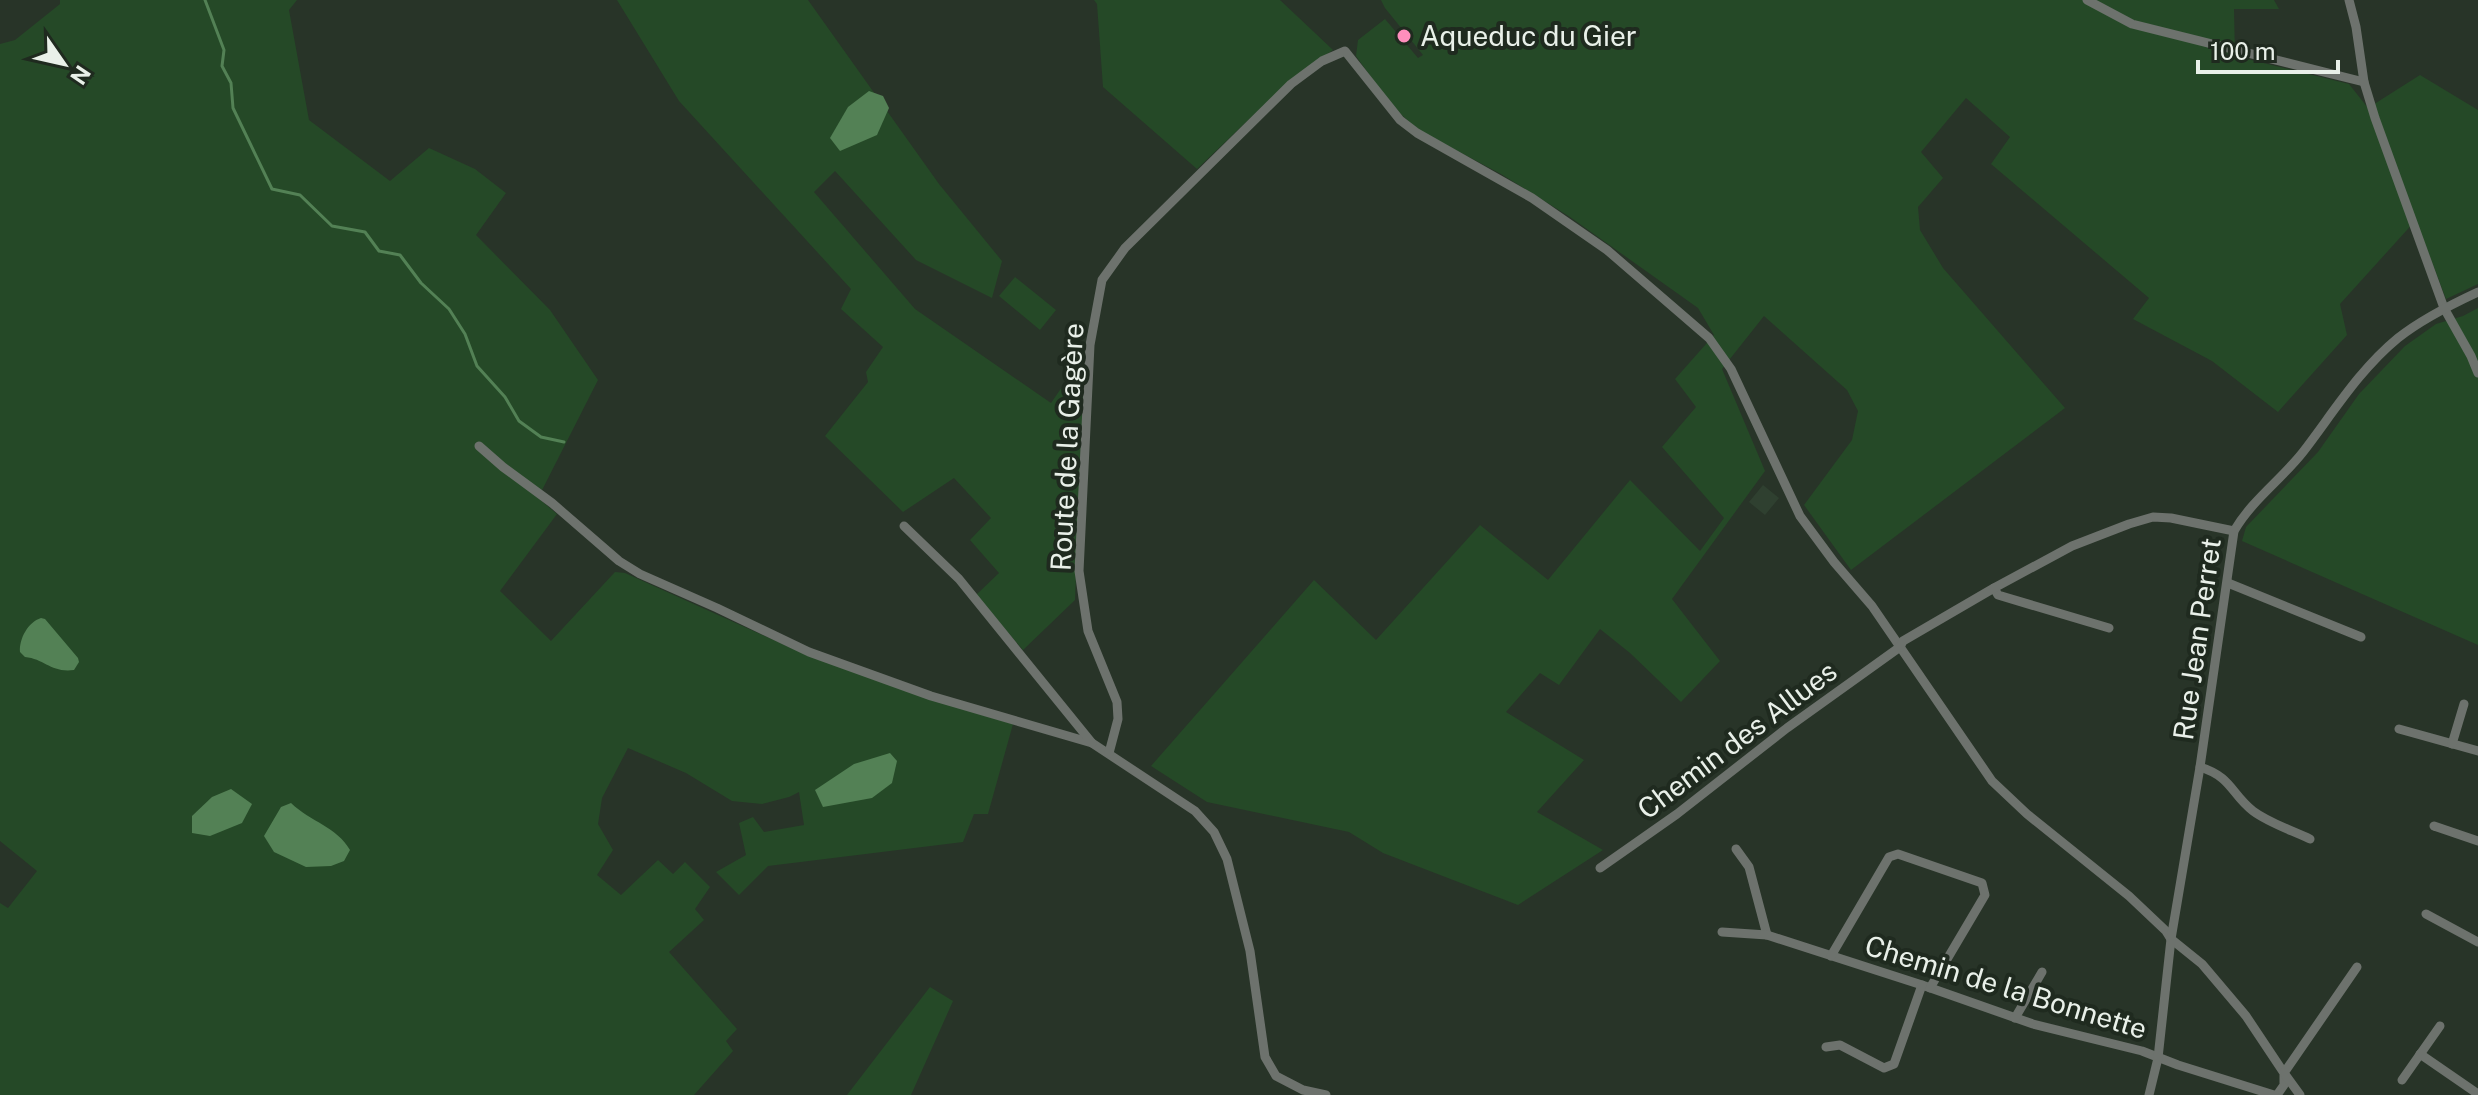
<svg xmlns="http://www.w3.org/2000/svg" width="2478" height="1095" font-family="'Public Sans',sans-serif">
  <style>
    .built { fill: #2f4030 }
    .green { fill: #254927 }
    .water { fill: #538155 }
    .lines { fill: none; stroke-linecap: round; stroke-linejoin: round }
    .stream { stroke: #538155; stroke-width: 3 }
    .minor { stroke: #6d726d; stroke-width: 9 }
    .poi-dot { fill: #fe8ebc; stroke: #1f2a1f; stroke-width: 3 }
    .labels { text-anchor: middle; stroke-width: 8; stroke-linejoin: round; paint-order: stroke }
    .poi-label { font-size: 28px; fill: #e9f0e9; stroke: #1f2a1f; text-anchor: start }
    .street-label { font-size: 28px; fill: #e9f0e9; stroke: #1f2a1f }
  </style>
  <rect width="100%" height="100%" fill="#283428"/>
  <!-- built -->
  <polygon class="built" points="1763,485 1779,498 1765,515 1749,502"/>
  <!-- green -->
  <g class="green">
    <polygon points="60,0 297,0 289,10 309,120 390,181 429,148 475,169 506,193 476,235 550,310 598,380 538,498 557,514 500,591 551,641 615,572 625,573 807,655 1013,724 988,814 974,814 963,842 768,866 739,895 716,872 746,855 739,823 753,817 764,832 804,825 799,792 789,797 762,804 732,801 686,773 628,748 602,798 598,824 613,850 597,875 621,895 658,860 673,874 685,862 710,887 695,909 704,920 669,952 737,1029 726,1041 733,1051 694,1095 0,1095 0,903 8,908 37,871 0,841 0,44 15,40 60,4"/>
    <polygon points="617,0 808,0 939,184 1002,261 992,298 916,260 835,171 814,192 915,309 1051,403 1062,387 1083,396 1075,600 1023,650 976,595 999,573 970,540 991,518 954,478 903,512 825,436 868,382 866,372 883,347 841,309 851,289 679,101"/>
    <polygon points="1094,0 1280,0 1333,50 1290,80 1197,169 1103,87 1097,4"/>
    <polygon points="1381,0 2274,0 2279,9 2234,9 2235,56 2349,84 2368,108 2420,75 2478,110 2478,284 2446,299 2416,220 2340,304 2347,335 2278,412 2212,361 2133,319 2149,298 1991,164 2010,137 1966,98 1921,152 1943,178 1918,207 1920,230 1943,268 2065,408 1851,570 1804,505 1852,440 1858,411 1847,390 1764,316 1722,369 1765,471 1672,599 1720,661 1681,702 1630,653 1600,629 1559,685 1540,673 1506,712 1584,760 1537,812 1603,850 1518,905 1383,853 1349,832 1207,802 1151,766 1314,580 1376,640 1480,525 1548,580 1630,480 1700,551 1724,518 1662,447 1696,407 1675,379 1714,335 1698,308 1570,217 1501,174 1418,130 1391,105 1356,56 1358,40 1385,19 1418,58 1423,55 1385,8"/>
    <polygon points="1015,277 1056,310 1040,330 999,296"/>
    <polygon points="2478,308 2478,645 2242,541 2246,527 2318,452 2359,394 2405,346 2436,324 2463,316"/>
    <polygon points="930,987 953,1001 911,1095 847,1095"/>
  </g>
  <!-- water -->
  <g class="water">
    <polygon points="869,91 883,96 889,108 877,135 840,151 830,138 848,107"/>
    <path d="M41,618L45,619L78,658L79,662L74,670C51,673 45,659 25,657L20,652C19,639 28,622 41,618Z"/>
    <polygon points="890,753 897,761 892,783 872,798 823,807 815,790 854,764"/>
    <polygon points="231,789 252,804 242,823 210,836 192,833 192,816 212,797"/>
    <path d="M291,803C311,822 337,827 350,850L344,861L331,866L306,867L274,852L264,836L281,807Z"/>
  </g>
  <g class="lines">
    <!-- stream -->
    <polyline class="stream" points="205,0 224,50 222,66 231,83 233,108 272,189 300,195 332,226 365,232 379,251 400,255 421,283 449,309 465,334 477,366 505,397 519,421 541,437 564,442"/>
    <!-- minor -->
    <g class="minor">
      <polyline points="2087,0 2132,24 2364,82"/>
      <polyline points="2349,0 2356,27 2364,82 2375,118 2444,308 2471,356 2478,373"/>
      <polyline points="479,446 503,467 552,503 619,561 640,574 717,608 809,652 931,696 1092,743 1195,811 1214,832 1227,859 1250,951 1265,1057 1276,1076 1303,1090 1326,1095"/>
      <polyline points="904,526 959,579 1092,743"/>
      <polyline points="2228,583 2361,637"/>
      <polyline points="1994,588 1998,595 2109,628"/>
      <polyline points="2399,729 2478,751"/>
      <polyline points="2452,744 2464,704"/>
      <polyline points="1109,753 1118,719 1117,702 1088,631 1079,571 1090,345 1102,280 1125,248 1291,84 1322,61 1345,51 1400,120 1417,133 1532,198 1607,250 1709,338 1731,369 1800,516 1834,562 1872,606 1992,781 2027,814 2129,896 2166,931 2171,939 2202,964 2246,1016 2284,1073 2284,1085 2277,1095"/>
      <path d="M2200,767C2232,777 2231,794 2253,811C2269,823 2291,830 2310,839"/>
      <polyline points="2434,826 2478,841"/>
      <polyline points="1736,849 1749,867 1767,935"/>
      <polyline points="1600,868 1677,814 1787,728 1900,647 1903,641 1994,588 2072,546 2129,524 2153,517 2171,518 2234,531"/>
      <polyline points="2426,914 2478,942"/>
      <polyline points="1722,932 1767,935 1922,985 2033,1024 2142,1051 2178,1065 2274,1095"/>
      <polyline points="1831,956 1889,857 1898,854 1982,883 1985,895 1930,988"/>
      <polyline points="2015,1018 2042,972"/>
      <polyline points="1826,1047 1840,1045 1884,1068 1894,1064 1922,985"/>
      <polyline points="2420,1054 2478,1094"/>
      <polyline points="2402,1080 2440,1026"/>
      <path d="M2149,1095L2158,1058L2171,939L2200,767L2234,531C2252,500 2281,480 2303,452C2333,413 2359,370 2398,338C2422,319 2450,305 2478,292"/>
      <polyline points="2300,1095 2284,1073 2357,967"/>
    </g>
  </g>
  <!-- markers -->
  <circle class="poi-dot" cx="1404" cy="36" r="8"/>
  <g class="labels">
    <!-- poi labels -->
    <g class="poi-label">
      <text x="1420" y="46">Aqueduc du Gier</text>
    </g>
    <!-- street labels -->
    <g class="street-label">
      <text transform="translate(1067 447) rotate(-87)" y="10">Route de la Gagère</text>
      <text transform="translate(2197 639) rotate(-82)" y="10">Rue Jean Perret</text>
      <text transform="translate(1737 740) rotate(-37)" y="10">Chemin des Allues</text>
      <text transform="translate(2006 987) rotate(17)" y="10">Chemin de la Bonnette</text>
    </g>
  </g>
  <!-- north arrow -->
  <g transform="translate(64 64) rotate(124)" stroke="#1f2a1f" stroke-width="6" paint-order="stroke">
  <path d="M0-6L14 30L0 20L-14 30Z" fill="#e9f0e9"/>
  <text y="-12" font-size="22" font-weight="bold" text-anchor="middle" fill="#e9f0e9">N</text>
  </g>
  <!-- scale -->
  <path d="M2198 60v12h140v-12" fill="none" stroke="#e9f0e9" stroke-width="4"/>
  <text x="2210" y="60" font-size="24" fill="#e9f0e9" stroke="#1f2a1f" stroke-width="6" paint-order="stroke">100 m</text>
</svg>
